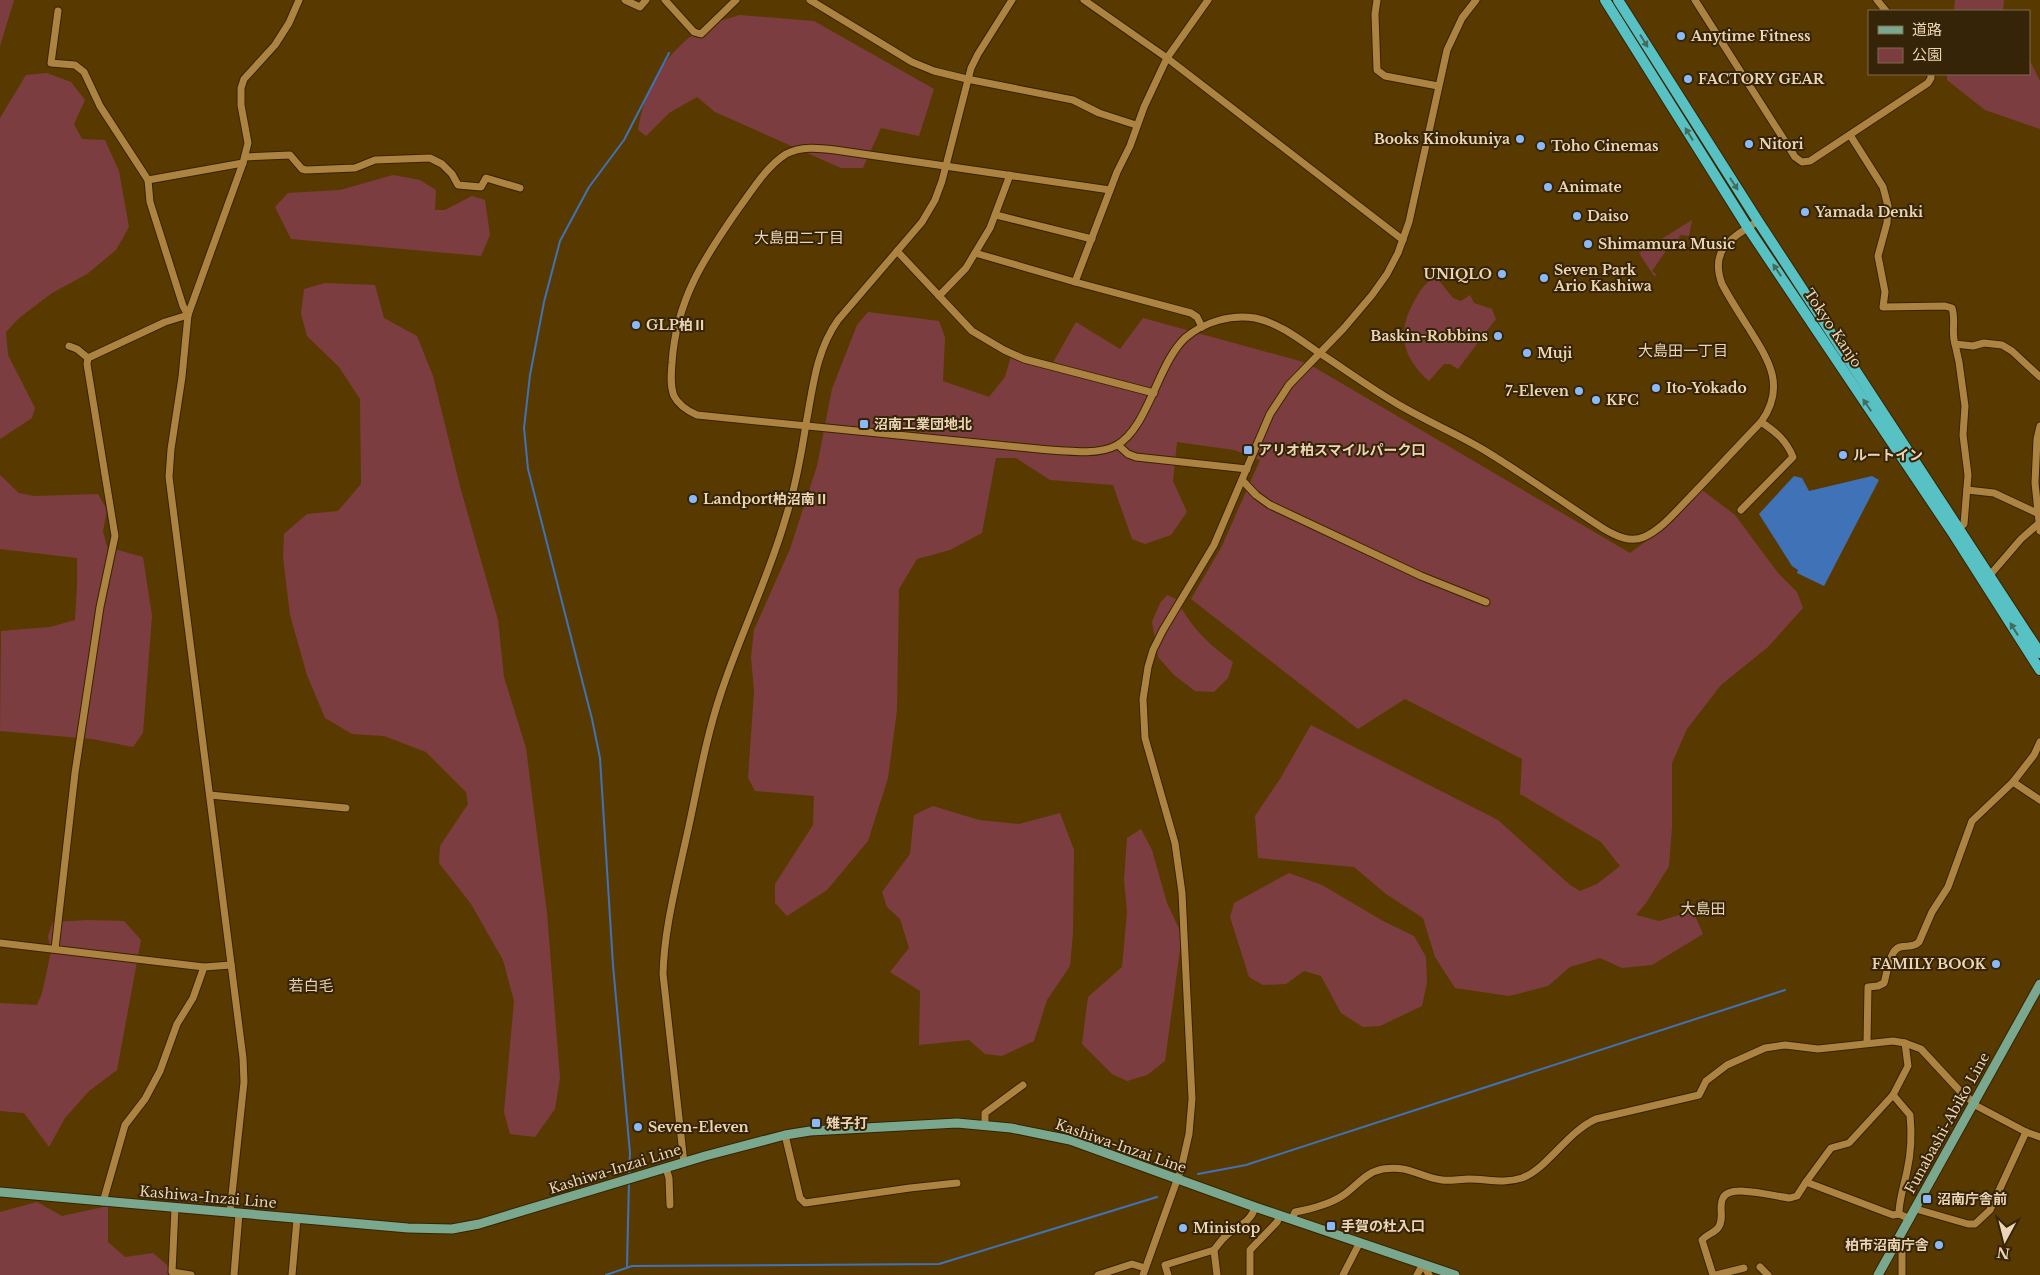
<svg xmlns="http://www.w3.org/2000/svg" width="2040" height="1275" font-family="'Libre Baskerville','Noto Sans JP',serif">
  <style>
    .green { fill: #7c3d41 }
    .water { fill: #4072b8 }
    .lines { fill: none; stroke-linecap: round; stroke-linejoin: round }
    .stream { stroke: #4072b8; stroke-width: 2 }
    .minor-casing { stroke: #372300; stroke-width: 9 }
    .major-casing { stroke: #372300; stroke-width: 11 }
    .highway-casing { stroke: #372300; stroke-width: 12 }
    .minor { stroke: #ac8340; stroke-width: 7 }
    .major { stroke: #79a88f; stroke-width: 9 }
    .highway { stroke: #57c1c4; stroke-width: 10 }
    .oneway { fill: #446b5c }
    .poi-dot { fill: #8bbafc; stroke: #352407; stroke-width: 2 }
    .labels { text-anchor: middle; stroke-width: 4; stroke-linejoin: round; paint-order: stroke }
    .poi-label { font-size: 14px; font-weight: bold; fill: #ecd5b5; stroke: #352407; text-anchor: start }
    .street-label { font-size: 14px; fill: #ecd5b5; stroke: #352407 }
    .neighbourhood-label { font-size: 15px; fill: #ecd5b5; stroke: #352407 }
  </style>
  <rect width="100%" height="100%" fill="#583a00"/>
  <!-- green -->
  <g class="green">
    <polygon points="0,0 14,0 0,46"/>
    <polygon points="1955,0 2004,0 2003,11 1954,11"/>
    <path d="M739,15L814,21L934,89L919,136L881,128L863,168H841L715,112L697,97L669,113L646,136L638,130C645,87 665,53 702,28C712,22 728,19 739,15Z"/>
    <polygon points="2029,59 2040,81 2040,129 1985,110 1947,80 1947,74 2029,74"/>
    <polygon points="47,73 71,82 85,100 74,124 82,139 105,140 119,171 129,227 116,250 87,274 52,293 19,318 6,332 8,355 35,408 32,418 0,439 0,118 26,75"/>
    <polygon points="393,175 420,180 436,190 435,210 445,210 472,196 485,200 490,235 481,256 291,239 275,207 288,193 340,190"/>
    <polygon points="1692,220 1689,236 1680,235 1678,241 1674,239 1652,271 1657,275 1654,276 1639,253"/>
    <path d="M1436,277L1453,298L1461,301L1470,295L1474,303L1492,309L1496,319L1458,369L1450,364H1444L1429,381C1402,357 1396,332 1415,300C1420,291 1425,282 1436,277Z"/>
    <polygon points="325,283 375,285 384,318 417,336 433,376 461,490 498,620 504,677 526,748 547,913 560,1078 555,1109 535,1137 510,1134 504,1112 514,1001 503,960 471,904 439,863 440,846 468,804 466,792 426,752 384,736 352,734 325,718 307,675 290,615 283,557 284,534 307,514 338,511 361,484 360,399 339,367 307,336 301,314 304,289"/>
    <polygon points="868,312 939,321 945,337 943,381 989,397 1005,377 1013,349 1051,366 1076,322 1120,349 1143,318 1307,363 1630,553 1664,528 1702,490 1735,515 1778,573 1797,592 1803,608 1768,647 1721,685 1687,729 1672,763 1672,827 1669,866 1646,903 1636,915 1659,921 1693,911 1703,934 1652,965 1622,968 1600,958 1570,967 1548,986 1509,996 1455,988 1435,957 1423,918 1386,894 1354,867 1258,858 1255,816 1280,779 1311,725 1498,820 1570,885 1580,891 1597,884 1620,866 1601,842 1520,794 1522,759 1405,699 1358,729 1191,599 1222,546 1260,460 1234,450 1177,442 1173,481 1187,512 1171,535 1145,544 1132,539 1113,485 1050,480 1016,458 996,458 982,533 950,550 917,559 899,589 897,710 888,778 868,841 827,890 787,916 775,903 775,884 813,825 814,796 755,791 748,778 754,691 751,657 754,630 790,549 817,466 832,389 857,325"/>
    <polygon points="0,475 19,493 34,496 98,494 107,510 103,531 107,547 143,557 152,616 143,733 133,747 92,739 0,731 1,631 50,627 75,620 77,586 77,558 0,549"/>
    <path d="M1167,595L1176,599C1192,628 1207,643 1233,662L1228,678L1214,692L1195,691L1174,675L1158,657L1152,622L1160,603Z"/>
    <polygon points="933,806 979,820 1019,824 1060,813 1074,850 1073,933 1070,966 1047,1000 1034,1041 1002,1056 985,1054 969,1040 919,1045 920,991 890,972 909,948 900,919 887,907 882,892 910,854 914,815"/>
    <polygon points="1141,829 1152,850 1167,903 1182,935 1165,1061 1147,1075 1127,1081 1112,1074 1082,1044 1088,997 1122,967 1127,912 1124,880 1127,838"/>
    <polygon points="1289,873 1322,885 1383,921 1414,936 1426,957 1427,982 1422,1006 1380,1026 1363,1027 1341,1013 1321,976 1304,971 1286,984 1263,985 1249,977 1230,917 1234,903"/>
    <polygon points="88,920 124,921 141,940 117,1070 89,1091 65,1118 49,1147 24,1113 0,1111 0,1003 37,1005 42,993 51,952 48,936 53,922"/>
    <polygon points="37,1202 62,1216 108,1206 108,1242 125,1257 153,1253 167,1265 172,1275 0,1275 0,1212"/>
  </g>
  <!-- water -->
  <polygon class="water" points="1794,476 1802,478 1809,491 1872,476 1879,480 1824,586 1797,573 1798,570 1792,566 1759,514"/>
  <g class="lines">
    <!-- stream -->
    <g class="stream">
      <polyline points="1198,1174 1246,1165 1785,990"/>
      <polyline points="629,1176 630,1153 613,965 600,758 592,719 528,469 524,428 530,375 544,302 560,241 589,187 624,140 669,53"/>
      <polyline points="627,1266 629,1181"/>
      <polyline points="606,1275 632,1266 939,1264 1157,1197"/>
    </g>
    <!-- minor casing -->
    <g class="minor-casing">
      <g id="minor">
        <polyline points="625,0 640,7 646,0"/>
        <polyline points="665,0 694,32 701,34 736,0"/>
        <polyline points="810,0 912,62 934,71 967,79 1073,100 1099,113 1136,125"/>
        <polyline points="1084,0 1167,58 1403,240"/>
        <polyline points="1377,0 1375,14 1377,70 1385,76 1438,86"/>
        <polyline points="1695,0 1795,157 1802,162 1810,161 1928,83 1931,78 1931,74"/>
        <polyline points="1877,0 1886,11"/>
        <polyline points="58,11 51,63 75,65 84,72 100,106 148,180 243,163"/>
        <path d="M1850,135L1883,187L1888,206L1887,223L1878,256L1885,292L1883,307L1945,306L1952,308C1956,321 1951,332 1955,344L1973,346L1984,343L2002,345L2012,351L2040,377"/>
        <polyline points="245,157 290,155 302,169 306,170 355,168 375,160 430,158 442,164 452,174 458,185 481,187 486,178 520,188"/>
        <path d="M1110,190L835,150C819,148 801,146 786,154C766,167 753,189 739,208C704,258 676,300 672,363C671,374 670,386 674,396C679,406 688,411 697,415L1039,449C1119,456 1126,455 1159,380C1166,365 1173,350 1185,338C1204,322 1231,314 1255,318C1279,323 1299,339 1318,352C1343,368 1366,385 1391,400C1421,419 1454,432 1484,450C1525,475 1564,503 1604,529C1616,536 1630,543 1644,537C1662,529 1676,511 1690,497C1714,472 1737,447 1761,422C1787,386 1768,359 1748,327C1739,313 1730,299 1722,284C1709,249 1732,238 1758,221"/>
        <polyline points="996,215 1092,239"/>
        <polyline points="897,251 972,331 1004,350 1024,359 1154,393"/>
        <polyline points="975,253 1075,282 1191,313 1197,317 1202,327"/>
        <polyline points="1075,282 1117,172 1130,146 1144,107 1167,58 1208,0"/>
        <polyline points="939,296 966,268 990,228 1010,175"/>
        <polyline points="1955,344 1959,362 1965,406 1963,435 1968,475 1964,524 1958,528"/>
        <polyline points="69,346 77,349 88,358 165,322 188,315 183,306 150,202 148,180"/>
        <polyline points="2040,426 2037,439 2035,483 2040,531"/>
        <polyline points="1118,445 1128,454 1136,457 1247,469"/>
        <polyline points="1242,480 1256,495 1270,505 1421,576 1486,602"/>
        <polyline points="1967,490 1994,493 2037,513"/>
        <path d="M1741,510L1793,457C1786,440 1776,432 1761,422"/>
        <polyline points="1990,575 2021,539 2038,524"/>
        <polyline points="2013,782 2040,800"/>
        <polyline points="210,795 346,808"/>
        <polyline points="0,943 204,967 231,965"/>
        <polyline points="55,949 75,773 100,607 115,536 87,364 88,358"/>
        <path d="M1867,1043L1868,987L1878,986L1884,983C1887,974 1889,950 1900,947C1907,945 1913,948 1919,942L1932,912L1948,887L1972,821L2013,782L2034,755L2040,742"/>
        <path d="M1905,1043L1908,1066L1893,1095L1910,1115C1912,1134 1911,1153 1907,1171C1904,1186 1899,1199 1899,1214L1910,1219"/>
        <polyline points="1893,1095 1849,1143 1831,1148 1806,1182 1893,1215 1899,1214"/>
        <polyline points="1973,1104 2026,1132 2040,1137"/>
        <polyline points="985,1125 985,1113 1023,1085"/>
        <polyline points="785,1135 800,1198 805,1203 910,1188 957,1183"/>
        <path d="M684,1163L663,974C664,932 675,889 684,848C696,797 704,743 721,693C740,635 768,579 785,520C795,489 801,456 806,424C813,387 816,351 838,320L922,222L935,200L942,181L971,68L978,54L1012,0"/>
        <polyline points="666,1168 669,1178 670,1205"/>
        <polyline points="103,1202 125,1125 145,1099 160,1071 177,1024 193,998 204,967"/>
        <polyline points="175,1208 172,1272 191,1275"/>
        <polyline points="1916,1209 1968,1224 1975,1224 1990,1210 2026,1132"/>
        <polyline points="230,1213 244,1082 243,1058 169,477 171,449 182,377 188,315 243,163 248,143 241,105 241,88 244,79 275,45 289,23 299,0"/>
        <path d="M1292,1219L1295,1212C1311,1209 1328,1205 1342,1196C1356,1187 1365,1172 1383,1169C1411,1165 1418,1177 1442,1180C1451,1181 1460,1179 1469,1179C1487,1179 1504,1184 1522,1178C1547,1169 1567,1132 1596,1119L1699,1095L1706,1081L1727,1065L1765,1048L1785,1045L1818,1049L1893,1041L1905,1043L1921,1049L1959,1090L1974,1103"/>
        <polyline points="1896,1243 1902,1251 1902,1275"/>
        <polyline points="1423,1264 1429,1275"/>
        <polyline points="1760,1267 1768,1275"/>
        <polyline points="234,1275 239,1214"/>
        <polyline points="292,1275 297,1219"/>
        <polyline points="1098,1275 1132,1264 1145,1268"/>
        <polyline points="1143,1275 1181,1169 1189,1134 1192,1099 1182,893 1175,843 1145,738 1143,699 1148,667 1153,650 1163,630 1214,545 1270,414 1289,385 1344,328 1372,295 1387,274 1398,253 1409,222 1447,50 1462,18 1476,0"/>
        <polyline points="1168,1275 1165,1265 1214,1250"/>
        <path d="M1217,1275L1214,1250C1218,1245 1222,1239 1227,1235C1238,1226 1251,1222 1255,1207"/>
        <polyline points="1250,1275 1250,1250 1277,1222 1280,1215"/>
        <polyline points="1343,1275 1360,1242"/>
        <polyline points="1417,1275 1423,1264"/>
        <path d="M1713,1275L1702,1240C1707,1234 1714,1233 1718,1228C1725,1219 1718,1206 1723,1198C1730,1183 1776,1197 1790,1198L1797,1196L1806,1182"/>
        <polyline points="1716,1275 1744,1268"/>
      </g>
    </g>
    <!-- major casing -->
    <g class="major-casing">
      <g id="major">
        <polyline points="0,1192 408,1228 452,1229 479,1224 705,1156 785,1135 810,1131 957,1123 1011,1128 1070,1140 1255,1207 1455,1275"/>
        <polyline points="1878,1275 2040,984"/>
      </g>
    </g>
    <!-- highway casing -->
    <g class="highway-casing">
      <g id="highway">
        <polyline points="1605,0 1748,228 1954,535 2040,670"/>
        <polyline points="1618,0 1758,221 2040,653"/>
      </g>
    </g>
    <!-- minor -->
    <use href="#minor" class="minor"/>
    <!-- major -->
    <use href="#major" class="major"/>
    <!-- highway -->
    <use href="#highway" class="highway"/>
  </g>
  <!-- one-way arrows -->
  <defs><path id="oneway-solid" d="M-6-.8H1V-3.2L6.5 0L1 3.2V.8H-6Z" transform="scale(1.25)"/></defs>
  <g class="oneway">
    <use href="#oneway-solid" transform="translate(1644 41) rotate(58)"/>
    <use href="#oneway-solid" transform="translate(1689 134) rotate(-122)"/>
    <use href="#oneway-solid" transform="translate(1734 184) rotate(57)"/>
    <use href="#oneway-solid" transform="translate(1777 270) rotate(-124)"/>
    <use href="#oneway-solid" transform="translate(1867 405) rotate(-124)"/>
    <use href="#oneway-solid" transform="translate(2014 629) rotate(-122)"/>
  </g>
  <!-- markers -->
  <g class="poi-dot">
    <circle cx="1681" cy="36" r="5"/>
    <circle cx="1688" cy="79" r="5"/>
    <circle cx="1520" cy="139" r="5"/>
    <circle cx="1749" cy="144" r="5"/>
    <circle cx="1541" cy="146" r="5"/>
    <circle cx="1548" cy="187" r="5"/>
    <circle cx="1805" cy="212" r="5"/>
    <circle cx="1577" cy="216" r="5"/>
    <circle cx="1588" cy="244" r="5"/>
    <circle cx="1502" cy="274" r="5"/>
    <circle cx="1544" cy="278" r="5"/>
    <circle cx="636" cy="325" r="5"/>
    <circle cx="1498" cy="336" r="5"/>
    <circle cx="1527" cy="353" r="5"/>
    <circle cx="1656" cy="388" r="5"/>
    <circle cx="1579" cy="391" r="5"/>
    <circle cx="1596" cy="400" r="5"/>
    <rect x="859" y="419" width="10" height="10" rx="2.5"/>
    <rect x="1243" y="445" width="10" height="10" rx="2.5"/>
    <circle cx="1843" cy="455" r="5"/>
    <circle cx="693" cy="499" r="5"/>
    <circle cx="1996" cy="964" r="5"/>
    <rect x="811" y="1118" width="10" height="10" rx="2.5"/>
    <circle cx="638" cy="1127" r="5"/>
    <rect x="1922" y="1194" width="10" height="10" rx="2.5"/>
    <rect x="1326" y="1221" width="10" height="10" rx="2.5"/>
    <circle cx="1183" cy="1228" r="5"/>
    <circle cx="1939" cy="1245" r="5"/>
  </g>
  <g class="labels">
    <!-- poi labels -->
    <g class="poi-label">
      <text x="1691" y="41">Anytime Fitness</text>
      <text x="1698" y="84">FACTORY GEAR</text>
      <text x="1510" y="144" text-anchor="end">Books Kinokuniya</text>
      <text x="1759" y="149">Nitori</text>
      <text x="1551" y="151">Toho Cinemas</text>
      <text x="1558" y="192">Animate</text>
      <text x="1815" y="217">Yamada Denki</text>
      <text x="1587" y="221">Daiso</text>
      <text x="1598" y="249">Shimamura Music</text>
      <text x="1554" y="275">Seven Park<tspan x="1554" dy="16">Ario Kashiwa</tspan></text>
      <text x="1492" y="279" text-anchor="end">UNIQLO</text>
      <text x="646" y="330">GLP柏Ⅱ</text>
      <text x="1488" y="341" text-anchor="end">Baskin-Robbins</text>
      <text x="1537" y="358">Muji</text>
      <text x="1666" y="393">Ito-Yokado</text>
      <text x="1569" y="396" text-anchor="end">7-Eleven</text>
      <text x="1606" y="405">KFC</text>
      <text x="874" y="429">沼南工業団地北</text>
      <text x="1258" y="455">アリオ柏スマイルパーク口</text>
      <text x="1853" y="460">ルートイン</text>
      <text x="703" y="504">Landport柏沼南Ⅱ</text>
      <text x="1986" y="969" text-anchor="end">FAMILY BOOK</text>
      <text x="826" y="1128">雉子打</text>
      <text x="648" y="1132">Seven-Eleven</text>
      <text x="1937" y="1204">沼南庁舎前</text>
      <text x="1341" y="1231">手賀の杜入口</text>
      <text x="1193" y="1233">Ministop</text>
      <text x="1929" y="1250" text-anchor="end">柏市沼南庁舎</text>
    </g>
    <!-- street labels -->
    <g class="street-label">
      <text transform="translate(1833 328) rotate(56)" y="5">Tokyo Kanjo</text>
      <text transform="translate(1947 1123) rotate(-61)" y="5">Funabashi-Abiko Line</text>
      <text transform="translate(1121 1146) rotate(19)" y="5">Kashiwa-Inzai Line</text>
      <text transform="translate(615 1169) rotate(-17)" y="5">Kashiwa-Inzai Line</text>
      <text transform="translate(208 1197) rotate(5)" y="5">Kashiwa-Inzai Line</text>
    </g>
    <!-- neighbourhood labels -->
    <g class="neighbourhood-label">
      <text x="799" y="243">大島田二丁目</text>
      <text x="1683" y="356">大島田一丁目</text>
      <text x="1703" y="914">大島田</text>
      <text x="311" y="991">若白毛</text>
    </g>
  </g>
  <!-- legend -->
  <rect x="1868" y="10" width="162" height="65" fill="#352407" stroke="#7e6b4d"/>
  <rect x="1878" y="26" width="25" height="8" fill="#79a88f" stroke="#7e6b4d"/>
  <text x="1912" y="35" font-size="15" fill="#ecd5b5">道路</text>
  <rect x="1878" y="48" width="25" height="15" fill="#7c3d41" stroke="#7e6b4d"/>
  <text x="1912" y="60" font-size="15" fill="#ecd5b5">公園</text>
  <!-- north arrow -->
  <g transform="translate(2005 1240) rotate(187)" stroke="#352407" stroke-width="4" paint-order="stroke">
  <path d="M0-4L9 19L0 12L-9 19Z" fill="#ecd5b5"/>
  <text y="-8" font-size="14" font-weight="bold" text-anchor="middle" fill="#ecd5b5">N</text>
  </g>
</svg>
